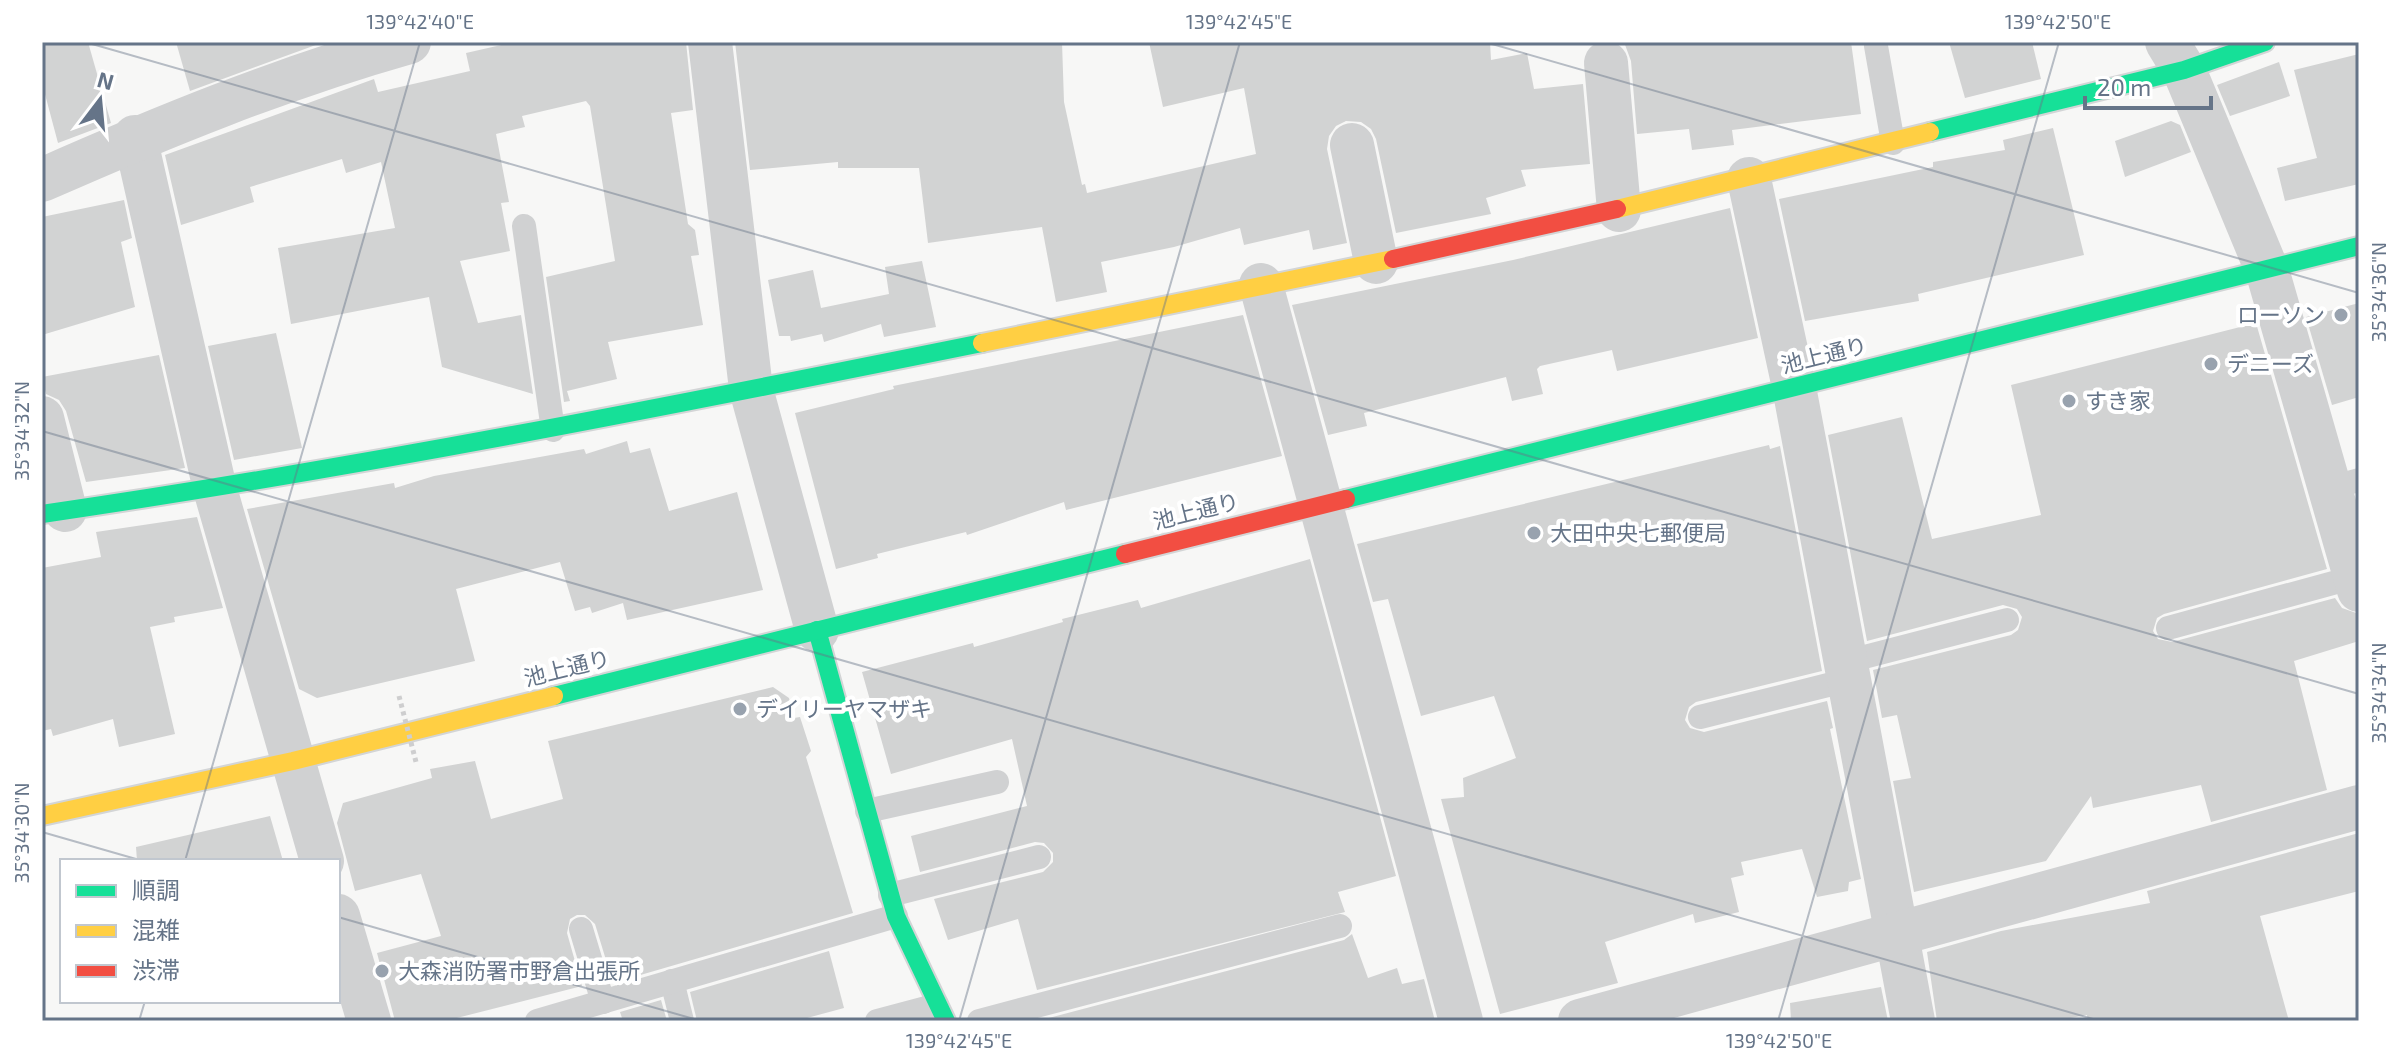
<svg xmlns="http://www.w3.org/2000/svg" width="2401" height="1063" font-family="'Exo 2','Noto Sans JP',sans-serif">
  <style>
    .building { fill: #d2d3d3 }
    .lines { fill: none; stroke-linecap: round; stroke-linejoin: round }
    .fast-casing { stroke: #d3d5d6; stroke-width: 22 }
    .slow-casing { stroke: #d3d5d6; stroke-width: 22 }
    .jam-casing { stroke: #d3d5d6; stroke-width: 22 }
    .lane { stroke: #d0d1d2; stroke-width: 24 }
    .street { stroke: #d0d1d2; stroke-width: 44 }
    .fast { stroke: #16e098; stroke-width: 18 }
    .slow { stroke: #ffcf43; stroke-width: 18 }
    .jam { stroke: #f24e42; stroke-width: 18 }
    .path-bridge { stroke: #cececf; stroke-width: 5; stroke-dasharray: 4 4; stroke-linecap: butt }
    .ticks { fill: none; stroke: #657488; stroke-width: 2; stroke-opacity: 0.45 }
    .poi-dot { fill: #98a2ae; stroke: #fff; stroke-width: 3 }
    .labels { text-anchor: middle; stroke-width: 8; stroke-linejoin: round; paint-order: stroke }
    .poi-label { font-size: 22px; fill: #657488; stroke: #fff; text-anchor: start }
    .street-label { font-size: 22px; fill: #657488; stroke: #fff }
    .neatline { fill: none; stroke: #657488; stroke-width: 3 }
    .ticks-label { font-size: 20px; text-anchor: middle; fill: #657488 }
  </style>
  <rect width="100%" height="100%" fill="#f7f7f6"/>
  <!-- building -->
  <g class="building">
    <polygon points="42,42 88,42 111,123 58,143 42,83"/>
    <polygon points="176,42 324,42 190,91"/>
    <polygon points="515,42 686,42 693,110 671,113 688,224 695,230 699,255 691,256 703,325 608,342 617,379 567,391 570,401 564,402 546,277 615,261 590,106 586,101 522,116 525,127 496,134 509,202 501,203 510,251 460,261 478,323 521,315 533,394 442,367 429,297 291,324 278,248 395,228 381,162 346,173 342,159 250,187 254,202 181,225 165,155 374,79 378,92 470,71 466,53"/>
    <polygon points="735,42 1062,42 1064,102 1082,185 1085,184 1087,193 1256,154 1244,88 1163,107 1149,42 1490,42 1491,60 1527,53 1534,89 1583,84 1590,164 1521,170 1526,186 1486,198 1491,214 1396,233 1376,139 1371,129 1361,122 1346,121 1336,126 1329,136 1327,149 1347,243 1313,250 1309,230 1244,245 1240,228 1174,247 1101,262 1107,292 1056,302 1042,227 928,243 919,168 838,168 838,162 750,170"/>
    <polygon points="1624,42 1851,42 1861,114 1732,130 1734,145 1692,150 1689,129 1637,134 1631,61"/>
    <polygon points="1949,42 2032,42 2041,79 1965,98"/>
    <polygon points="2359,54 2359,184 2285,201 2277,168 2317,158 2294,70"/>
    <polygon points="2279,62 2290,96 2230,116 2217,85"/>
    <polygon points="2171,121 2180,125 2191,152 2125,177 2115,141"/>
    <polygon points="2053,128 2084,255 1918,294 1919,301 1805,321 1779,199 1933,167 1933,162 2005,150 2003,140"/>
    <polygon points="124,200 132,238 121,242 135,307 42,335 42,217"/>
    <polygon points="1730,208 1758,338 1617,371 1612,350 1540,366 1537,369 1543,394 1512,401 1506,377 1364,413 1367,426 1328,435 1292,305 1513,260"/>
    <polygon points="922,261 936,327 884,337 881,324 824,342 822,334 791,341 790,336 779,336 768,280 813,270 821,308 889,294 885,267"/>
    <polygon points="2359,303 2359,397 2332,405 2306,317"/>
    <polygon points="1243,315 1282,456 1066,510 1064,502 967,535 966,532 877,554 878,558 836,569 795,413 894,389 893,386"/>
    <polygon points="2256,323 2327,569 2164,614 2157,618 2153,631 2158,639 2172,642 2335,598 2342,608 2359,614 2359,641 2294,661 2327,790 2211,822 2201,785 2093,808 2091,796 2046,861 1914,892 1893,781 1911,778 1897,715 1882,718 1873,670 2011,635 2018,630 2022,617 2017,609 2003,605 1867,641 1828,435 1902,417 1932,539 2041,515 2011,385"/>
    <polygon points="276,333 302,448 234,460 208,346"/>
    <polygon points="159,355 185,468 86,482 66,411 59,400 46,394 42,377"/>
    <polygon points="627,441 630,453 650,448 669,511 737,492 763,590 627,620 623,603 592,613 590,607 575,611 560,562 456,589 475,661 317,698 299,689 247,509 394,483 395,488 434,476 584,449 586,454"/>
    <polygon points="1769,445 1770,449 1780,446 1822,671 1696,702 1689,707 1685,720 1690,728 1704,732 1827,701 1833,728 1830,729 1861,879 1849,882 1848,891 1817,897 1802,849 1741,862 1744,875 1731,878 1739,912 1695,923 1693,914 1605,942 1618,983 1500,1014 1441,799 1464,797 1463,778 1516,758 1494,696 1421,716 1388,599 1373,602 1357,544"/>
    <polygon points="197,517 223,608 174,617 175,622 150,627 175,734 119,747 113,719 53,736 51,729 42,731 42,568 101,557 96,532"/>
    <polygon points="1310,559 1396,876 1338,892 1345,912 1037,990 1018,919 948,940 934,899 1043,872 1053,862 1053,853 1044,843 1035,842 920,872 911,836 1027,806 1012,739 891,774 862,672 973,643 974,647 1063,622 1062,619 1138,600 1141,608"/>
    <polygon points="773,687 789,698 794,718 800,717 811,751 806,757 853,913 613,983 595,924 585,915 577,915 570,919 567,933 582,986 445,1021 395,1021 377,953 441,936 421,874 355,891 337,823 343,803 432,778 430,769 475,761 491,819 563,799 548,741"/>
    <polygon points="270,816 283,861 137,861 136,847"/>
    <polygon points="2359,833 2359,891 2260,916 2289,1021 2088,1021 2087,1015 2054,1021 1937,1021 1927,952 2001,931 2150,903 2147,891"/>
    <polygon points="1352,934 1368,978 1397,968 1402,984 1424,979 1435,1021 1045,1019 1344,940"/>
    <polygon points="829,951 844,1008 796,1021 697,1021 690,992"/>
    <polygon points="1881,987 1888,1021 1791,1021 1790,1003"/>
    <polygon points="661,1000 667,1021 623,1021 620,1012"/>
  </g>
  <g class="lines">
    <!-- fast casing -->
    <g class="fast-casing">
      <g id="fast">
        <polyline points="1930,132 2184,70 2265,42"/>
        <polyline points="1346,499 2359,246"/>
        <path d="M42,514C358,468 670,406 982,343"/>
        <polyline points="817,630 896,916 946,1021"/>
        <polyline points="554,696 1125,554"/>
      </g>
    </g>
    <!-- slow casing -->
    <g class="slow-casing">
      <g id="slow">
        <polyline points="1617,209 1930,132"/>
        <polyline points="982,343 1393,259"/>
        <polyline points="42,816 293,761 554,696"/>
      </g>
    </g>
    <!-- jam casing -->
    <g class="jam-casing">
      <g id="jam">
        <polyline points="1393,259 1617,209"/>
        <polyline points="1125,554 1346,499"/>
      </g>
    </g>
    <!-- lane -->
    <g class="lane">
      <polyline points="1876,46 1893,143"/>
      <polyline points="524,226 553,430"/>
      <polyline points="2330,488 2359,480"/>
      <polyline points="2168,628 2355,577"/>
      <polyline points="1845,662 2007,620"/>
      <polyline points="1700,717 1848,680"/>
      <polyline points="867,811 997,782"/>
      <polyline points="890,895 1039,857"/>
      <polyline points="581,929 603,1002"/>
      <polyline points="672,981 682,1021"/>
      <polyline points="537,1021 896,916"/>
      <polyline points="877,1021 937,1005"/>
      <polyline points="979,1021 1340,926"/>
    </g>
    <!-- street -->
    <g class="street">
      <polyline points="710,42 751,389 817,630"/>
      <polyline points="2167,42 2184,70 2267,270 2359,590"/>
      <polyline points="1606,63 1619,210"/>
      <polyline points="135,137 215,489 322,861"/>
      <polyline points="1352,145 1376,262"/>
      <polyline points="1749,179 1794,387 1913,1021"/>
      <path d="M42,180C162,127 282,78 409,42"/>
      <polyline points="1261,285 1461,1021"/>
      <polyline points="42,418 65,510"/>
      <polyline points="338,916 369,1021"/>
      <polyline points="1580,1021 2359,807"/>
    </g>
    <!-- fast -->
    <use href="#fast" class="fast"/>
    <!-- slow -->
    <use href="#slow" class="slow"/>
    <!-- jam -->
    <use href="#jam" class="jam"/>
    <!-- path-bridge -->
    <polyline class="path-bridge" points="399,696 416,762"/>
  </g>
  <!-- ticks -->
  <path class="ticks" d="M85,42L2359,694M1485,42L2359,293M42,431L2100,1021M42,832L143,861M185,861L420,42M338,917L701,1021M139,1021L145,1001M959,1021L1240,42M1778,1021L2059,42"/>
  <!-- markers -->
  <g class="poi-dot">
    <circle cx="2341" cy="315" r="8"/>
    <circle cx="2211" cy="364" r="8"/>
    <circle cx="2069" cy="401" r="8"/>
    <circle cx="1534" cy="533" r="8"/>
    <circle cx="740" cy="709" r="8"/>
    <circle cx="382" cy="971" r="8"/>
  </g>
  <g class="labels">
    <!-- poi labels -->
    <g class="poi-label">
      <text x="2325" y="323" text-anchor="end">ローソン</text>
      <text x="2227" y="372">デニーズ</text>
      <text x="2085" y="409">すき家</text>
      <text x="1550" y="541">大田中央七郵便局</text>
      <text x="756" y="717">デイリーヤマザキ</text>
      <text x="398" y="979">大森消防署市野倉出張所</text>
    </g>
    <!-- street labels -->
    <g class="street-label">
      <text transform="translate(1824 355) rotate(-14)" y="8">池上通り</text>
      <text transform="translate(1196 511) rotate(-14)" y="8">池上通り</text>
      <text transform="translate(567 668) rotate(-14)" y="8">池上通り</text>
    </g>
  </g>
  <!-- border -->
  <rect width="2401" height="1063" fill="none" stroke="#ffffff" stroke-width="88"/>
  <!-- legend -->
  <rect x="60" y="859" width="280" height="144" fill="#ffffff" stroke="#c1c7cf" stroke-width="2"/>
  <rect x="76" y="885" width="40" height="12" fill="#16e098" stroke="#c1c7cf" stroke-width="2"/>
  <text x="132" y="899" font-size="24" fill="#657488">順調</text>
  <rect x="76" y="925" width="40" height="12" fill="#ffcf43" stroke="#c1c7cf" stroke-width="2"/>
  <text x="132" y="939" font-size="24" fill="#657488">混雑</text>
  <rect x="76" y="965" width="40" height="12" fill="#f24e42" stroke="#c1c7cf" stroke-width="2"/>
  <text x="132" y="979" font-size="24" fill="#657488">渋滞</text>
  <!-- north arrow -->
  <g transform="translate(100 100) rotate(16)" stroke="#ffffff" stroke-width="6" paint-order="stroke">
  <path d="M0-6L14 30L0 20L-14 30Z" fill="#657488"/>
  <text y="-12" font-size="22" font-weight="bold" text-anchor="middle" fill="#657488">N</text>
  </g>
  <!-- scale -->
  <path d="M2085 96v12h126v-12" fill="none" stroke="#657488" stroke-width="4"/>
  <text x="2097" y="96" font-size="24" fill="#657488" stroke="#ffffff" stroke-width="6" paint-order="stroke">20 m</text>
  <rect x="44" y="44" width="2313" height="975" class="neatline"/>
  <g class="ticks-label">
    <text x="420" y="29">139°42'40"E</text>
    <text x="1239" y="29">139°42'45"E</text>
    <text x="2058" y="29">139°42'50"E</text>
    <text transform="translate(2379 292) rotate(-90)" y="7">35°34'36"N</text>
    <text transform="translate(22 431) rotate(-90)" y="7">35°34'32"N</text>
    <text transform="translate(2379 693) rotate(-90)" y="7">35°34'34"N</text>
    <text transform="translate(22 833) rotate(-90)" y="7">35°34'30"N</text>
    <text x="959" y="1048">139°42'45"E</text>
    <text x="1779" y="1048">139°42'50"E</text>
  </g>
</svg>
